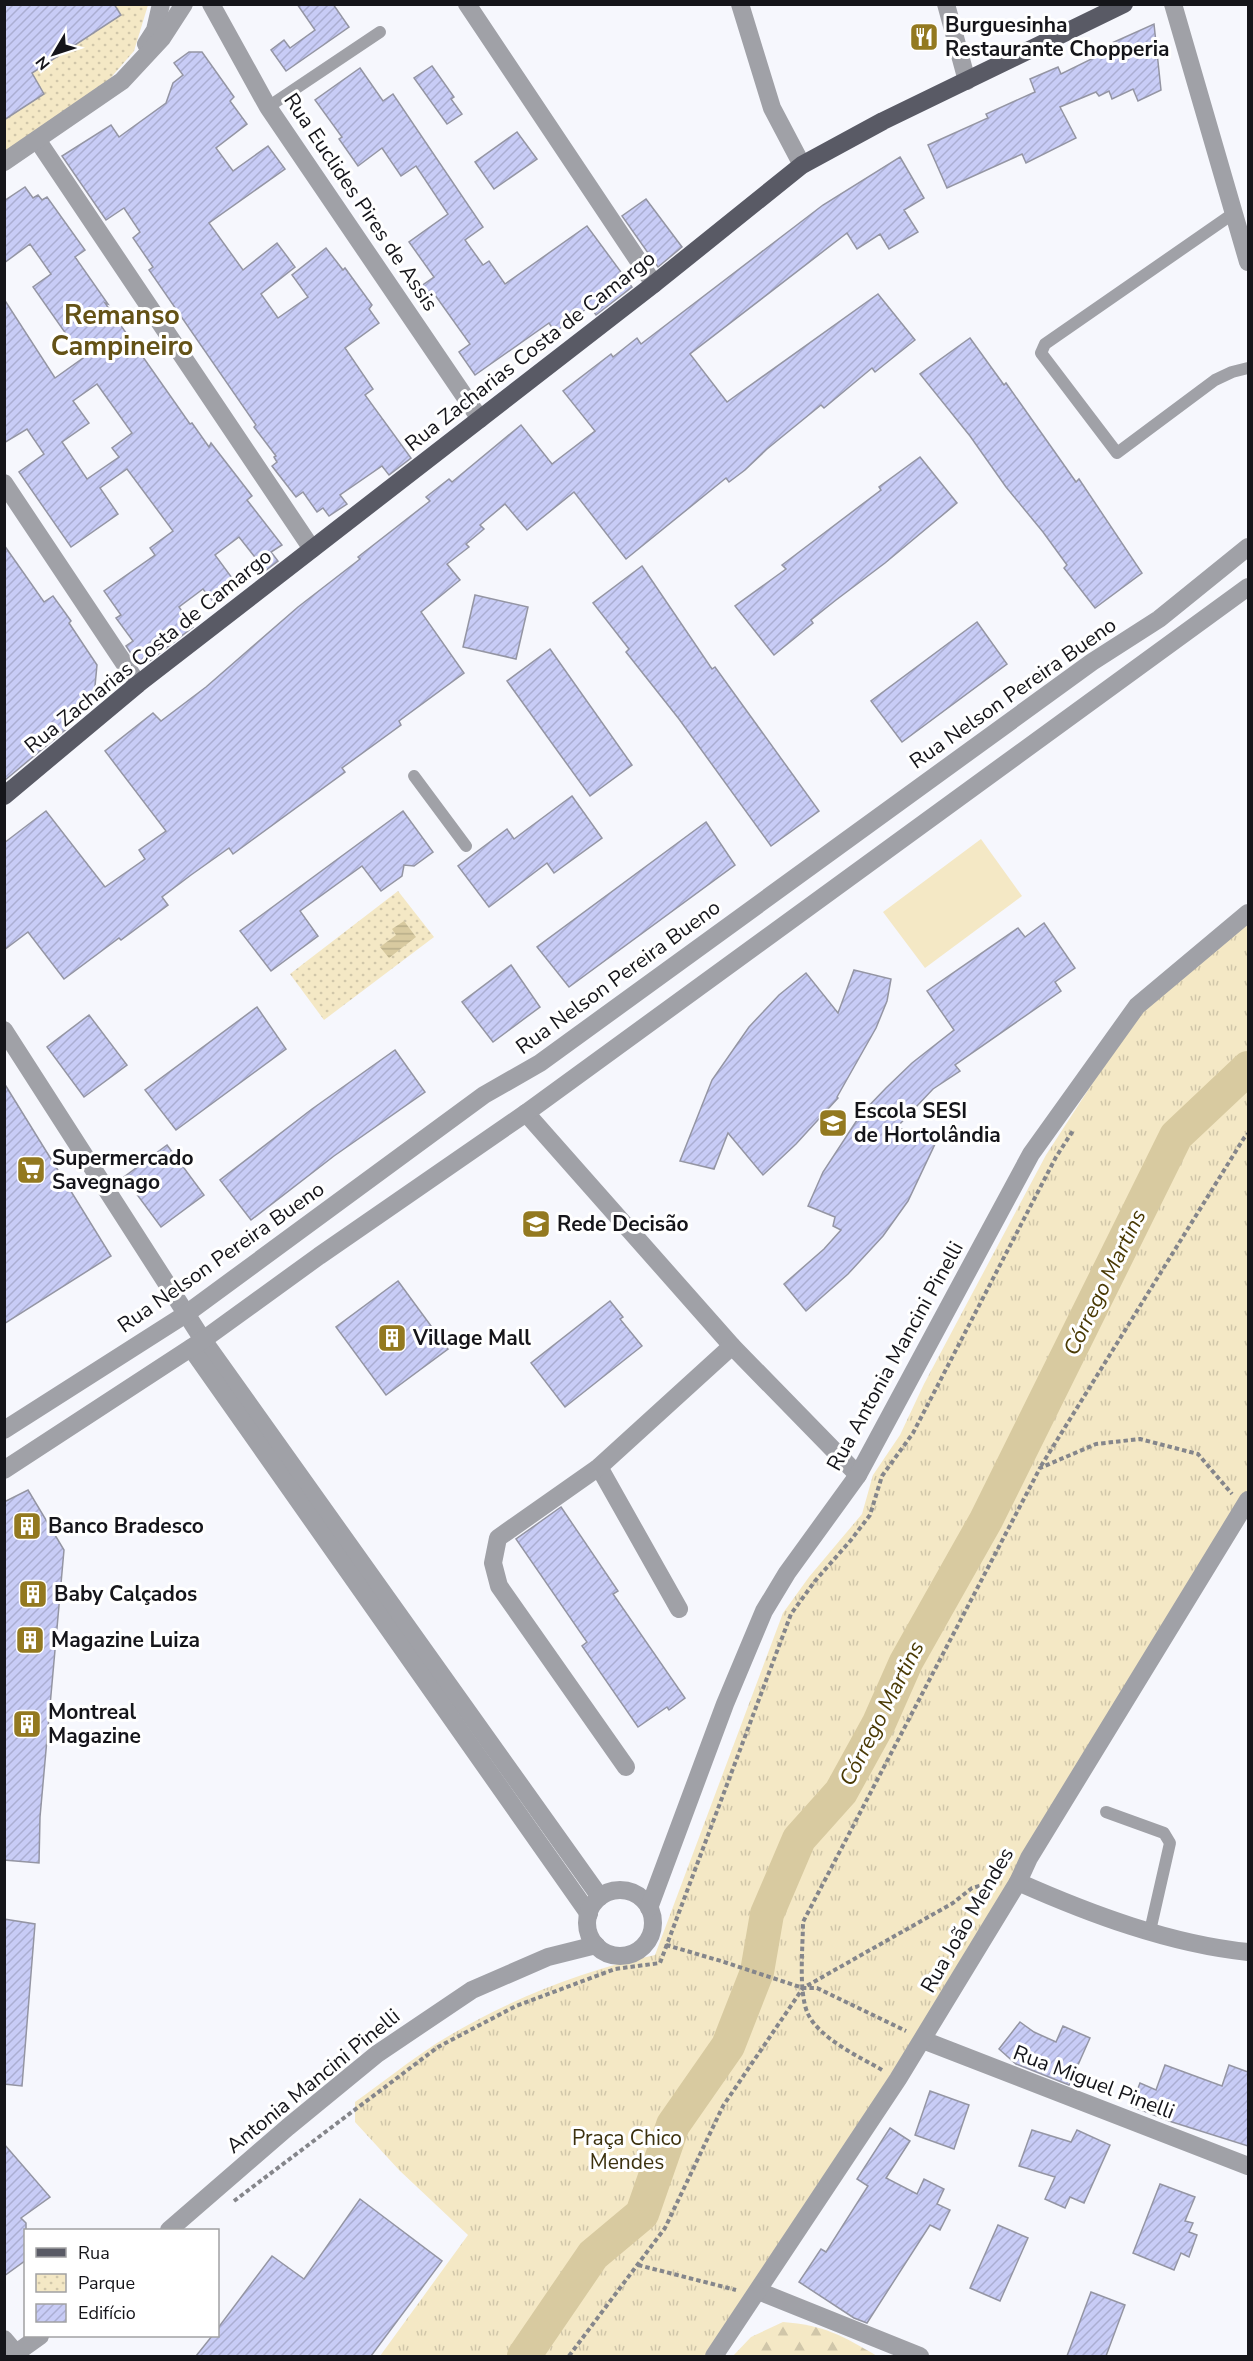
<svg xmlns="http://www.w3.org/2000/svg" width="1253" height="2361" font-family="'Nunito Sans',sans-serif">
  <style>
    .grass { fill: url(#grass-tufts) }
    .forest { fill: url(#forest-firs) }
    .park { fill: url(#park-dots) }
    .pitch { fill: #f4e8c5 }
    .water { fill: url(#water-rules) }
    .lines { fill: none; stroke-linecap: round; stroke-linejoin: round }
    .river { stroke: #d8caa0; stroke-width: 34 }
    .building { fill: url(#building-hatch); stroke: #9495a3; stroke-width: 1.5; fill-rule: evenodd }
    .path { stroke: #85868b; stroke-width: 4; stroke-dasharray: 4.5 3; stroke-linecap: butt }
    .lane { stroke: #a0a1a7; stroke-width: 12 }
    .street { stroke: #a0a1a7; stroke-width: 18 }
    .primary { stroke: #595a65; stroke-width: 18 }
    .labels { text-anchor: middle; stroke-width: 6; stroke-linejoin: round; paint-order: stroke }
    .poi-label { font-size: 21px; font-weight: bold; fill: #15151a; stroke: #fff; text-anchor: start }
    .street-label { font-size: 21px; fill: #15151a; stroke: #fff }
    .park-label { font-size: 21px; fill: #3c310e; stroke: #fff }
    .water-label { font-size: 22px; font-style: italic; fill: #4a3a04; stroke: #fff }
    .district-label { font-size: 27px; font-weight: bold; fill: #645216; stroke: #fff }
  </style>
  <defs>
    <pattern id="grass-tufts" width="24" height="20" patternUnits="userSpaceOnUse" patternTransform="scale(1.5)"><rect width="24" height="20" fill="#f4e8c5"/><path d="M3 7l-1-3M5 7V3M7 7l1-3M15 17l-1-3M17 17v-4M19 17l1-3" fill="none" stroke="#d0c6a9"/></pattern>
    <pattern id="forest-firs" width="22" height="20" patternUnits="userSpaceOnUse" patternTransform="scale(1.5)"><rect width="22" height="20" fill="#f4e8c5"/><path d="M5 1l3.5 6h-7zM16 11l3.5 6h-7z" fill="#d0c6a9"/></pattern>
    <pattern id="park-dots" width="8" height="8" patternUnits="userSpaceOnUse" patternTransform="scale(1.5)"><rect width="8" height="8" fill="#f4e8c5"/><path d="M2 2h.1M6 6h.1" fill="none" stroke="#d0c6a9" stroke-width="1.8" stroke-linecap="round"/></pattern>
    <pattern id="water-rules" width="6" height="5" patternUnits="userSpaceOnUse" patternTransform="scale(1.5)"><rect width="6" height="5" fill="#d8caa0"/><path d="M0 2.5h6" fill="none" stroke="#b8ad89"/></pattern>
    <pattern id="building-hatch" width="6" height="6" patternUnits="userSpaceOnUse" patternTransform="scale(1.5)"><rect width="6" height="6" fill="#c8ccf6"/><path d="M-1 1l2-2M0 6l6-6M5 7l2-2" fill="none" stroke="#abaed2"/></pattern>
  </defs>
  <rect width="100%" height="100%" fill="#f6f7fd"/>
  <!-- grass -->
  <path class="grass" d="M1248,922V1499L961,1967L707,2356H380L468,2235L399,2170L355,2122V2102C382,2083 409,2061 437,2043C503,2002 579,1971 655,1955L783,1613L809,1577L862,1514L873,1475L900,1435L924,1384L1046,1155L1138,1013Z"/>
  <!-- forest -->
  <path class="forest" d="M783,2322C824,2325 843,2336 877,2356H733L751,2337Z"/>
  <!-- park -->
  <g class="park">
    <polygon points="5,5 148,5 134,51 101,89 5,152"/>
    <polygon points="398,891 434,937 324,1020 290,974"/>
  </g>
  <!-- pitch -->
  <polygon class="pitch" points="981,839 1022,896 925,968 883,912"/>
  <!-- water -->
  <polygon class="water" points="404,921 416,937 389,958 380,947 396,935 392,929"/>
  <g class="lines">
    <!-- river -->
    <polyline class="river" points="524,2356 593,2255 642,2214 673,2125 728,2046 757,1972 767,1914 799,1839 841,1792 879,1723 906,1662 986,1520 1176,1136 1248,1068"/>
  </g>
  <!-- building -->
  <g class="building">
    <polygon points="4,4 114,4 121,15 32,73 44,94 4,120"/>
    <polygon points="297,4 333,4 349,27 286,71 271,50 284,40 290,48 315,30"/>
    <polygon points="1154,24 1161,90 1138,101 1133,89 1112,99 1109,91 1099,96 1096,92 1060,107 1076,138 1026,163 1022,154 947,188 928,145 988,118 986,114 1035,92 1030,79 1058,67 1061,74 1114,48 1112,43"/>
    <polygon points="189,52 202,52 234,97 230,101 247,124 216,148 233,171 268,146 285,169 209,223 243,270 277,243 295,267 261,294 278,318 308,297 292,275 326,248 343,270 345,268 372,305 369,309 379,323 345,348 373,389 365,395 411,458 389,475 382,466 340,495 347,504 329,516 323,508 317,512 303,492 296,497 272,466 277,462 274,457 276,456 254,427 256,425 149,270 153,267 133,238 140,232 124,208 106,220 62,156 111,125 119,137 166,103 173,83 183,75 174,63"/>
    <polygon points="432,66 454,97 451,99 462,114 447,124 414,78"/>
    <polygon points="360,68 383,101 393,94 483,227 465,240 483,265 489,261 505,284 587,226 632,287 596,315 590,306 555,332 549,323 475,375 459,352 470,344 435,295 425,301 417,289 434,277 409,242 448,214 416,166 401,176 382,148 358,166 339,139 342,137 315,100"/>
    <polygon points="517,132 537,159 494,189 475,162"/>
    <polygon points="900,157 924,198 904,210 918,232 889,249 880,234 857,249 847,233 690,354 727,402 878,294 915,340 875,372 872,368 824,408 821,405 767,449 745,470 729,482 726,478 626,559 574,492 527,530 505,504 480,525 484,529 466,544 469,547 447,564 460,580 421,612 464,673 399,721 401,725 342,768 345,772 233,854 229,848 191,875 162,897 168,905 121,940 119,938 64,979 28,932 4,950 4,843 46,811 105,887 145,859 139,850 166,831 105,751 153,713 161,721 206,687 298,607 360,559 358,557 430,501 426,497 449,479 452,482 521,425 552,464 595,431 563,391 611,354 613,357 637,338 641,344 823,205"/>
    <path d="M25,187L33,198L38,195L42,200L47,197L85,250L75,257L108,304L105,303L190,424L192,423L209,447L211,443L252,496L247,500L282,545L271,552L278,561L261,574L253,564L258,561L239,537L215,555L238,586L215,604L203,589L179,607L193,627L148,662L144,660L138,664L126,646L133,641L116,618L121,615L104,591L155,555L150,548L173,531L127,469L100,488L118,514L71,547L19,472L44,454L27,429L4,443V299L55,378L83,358L33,287L51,274L30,244L4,263V201ZM97,384L132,433L112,448L119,457L87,479L62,442L89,423L73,401Z"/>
    <polygon points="646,199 682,247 658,267 622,216"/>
    <polygon points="970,338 1004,385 1006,383 1076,482 1079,479 1142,573 1095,608 1064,568 1067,565 1043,532 1006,487 970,436 920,374"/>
    <polygon points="920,457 957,503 885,563 836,600 811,620 813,623 774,655 735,606 786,569 782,565 881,490 879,487"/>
    <polygon points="4,545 44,602 53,596 71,621 69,623 97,665 94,696 64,715 71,725 4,781"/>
    <polygon points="642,566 712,669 715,667 819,811 771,846 679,719 626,652 629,649 593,603"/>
    <polygon points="475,595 528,607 516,659 463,647"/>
    <polygon points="977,622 1007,664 902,742 871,701"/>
    <polygon points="550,649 632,765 590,796 507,681"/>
    <polygon points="572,796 602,838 554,873 547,863 489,907 458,866 507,829 514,839"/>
    <polygon points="403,811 433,852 414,866 404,865 402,876 381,891 362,866 300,911 318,936 271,971 240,931"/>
    <polygon points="706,822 735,865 569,987 537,947"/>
    <polygon points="1044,923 1075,968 1055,982 1061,991 955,1065 960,1071 933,1089 897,1127 935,1144 908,1201 883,1236 848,1274 806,1311 784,1284 824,1249 841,1230 833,1226 835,1217 808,1206 823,1172 861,1114 886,1088 912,1063 954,1030 927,991 1018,928 1025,937"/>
    <polygon points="511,965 540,1007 493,1042 462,1002"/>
    <polygon points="854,970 891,979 887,1001 876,1028 837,1097 838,1098 796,1144 763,1175 728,1133 714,1169 680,1161 712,1080 749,1027 779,995 806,973 838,1013"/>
    <polygon points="257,1007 286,1049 176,1130 145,1090"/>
    <polygon points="89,1015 127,1065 84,1097 47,1047"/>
    <polygon points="395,1050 425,1092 334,1156 251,1220 220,1180 312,1109"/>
    <polygon points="4,1083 111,1256 4,1324"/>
    <polygon points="167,1145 204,1195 161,1227 124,1177"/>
    <polygon points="398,1281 448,1349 386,1395 336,1327"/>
    <polygon points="610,1301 623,1317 620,1319 642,1346 565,1407 531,1363"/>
    <polygon points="28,1490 64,1550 40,1817 39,1863 4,1860 4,1502"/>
    <polygon points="561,1507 618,1591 613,1594 685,1698 669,1710 667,1707 638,1727 582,1646 587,1642 516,1539"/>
    <polygon points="4,1919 35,1924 22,2086 4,2084"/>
    <polygon points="1020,2022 1034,2032 1056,2042 1063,2026 1090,2038 1069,2085 1016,2064 999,2049"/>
    <polygon points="1165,2065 1222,2086 1229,2065 1248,2072 1248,2146 1172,2122 1131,2106 1140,2083 1156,2090"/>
    <polygon points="930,2091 969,2105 954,2149 915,2135"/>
    <polygon points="890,2128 910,2141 886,2178 917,2194 924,2179 944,2189 937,2204 950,2210 940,2230 930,2225 867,2323 854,2318 799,2282 821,2249 826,2252 868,2186 857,2179"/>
    <polygon points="1032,2130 1071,2142 1077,2130 1110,2145 1084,2203 1070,2197 1065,2208 1045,2199 1055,2177 1019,2166"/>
    <polygon points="4,2144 50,2197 21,2218 26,2223 26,2260 4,2276"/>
    <polygon points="1160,2184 1195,2197 1185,2221 1193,2223 1189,2232 1197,2235 1189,2257 1181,2253 1174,2270 1133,2253"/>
    <polygon points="360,2199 442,2261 371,2356 196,2356 212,2336 218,2336 218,2328 272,2256 304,2279"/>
    <polygon points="998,2225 1028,2238 1000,2301 970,2288"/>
    <polygon points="1091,2292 1125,2305 1106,2356 1067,2356"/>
  </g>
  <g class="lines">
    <!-- path -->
    <g class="path">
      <polyline points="1041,1466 1244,1138 1248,1134"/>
      <polyline points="666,1945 721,1961 803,1988 817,1988 906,2031"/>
      <path d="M882,2070C860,2057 820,2039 808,2014C798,1993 803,1946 803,1922L1040,1468L1096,1444L1140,1439L1198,1454L1232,1494"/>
      <polyline points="234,2201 438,2047 516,2006 615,1969 660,1963 791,1614 815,1581 851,1540 870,1515 882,1476 913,1433 1056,1157 1074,1129"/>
      <polyline points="638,2265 736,2290"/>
      <polyline points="569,2356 665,2228 723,2106 803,1988 953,1903 972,1888 999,1881"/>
    </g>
    <!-- lane -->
    <g class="lane">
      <polyline points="268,107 380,32"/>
      <polyline points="1234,213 1045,344 1041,353 1117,453 1215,380 1232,372 1248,368"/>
      <polyline points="414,776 466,846"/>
      <polyline points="1106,1812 1164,1833 1170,1843 1150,1931"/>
    </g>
    <!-- street -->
    <g class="street">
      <polyline points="211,4 268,107 480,419"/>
      <polyline points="467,4 654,284"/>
      <polyline points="740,4 772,108 802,165"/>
      <polyline points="946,4 967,81"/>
      <polyline points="1173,4 1248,262"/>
      <polyline points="146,44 155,30 161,4"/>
      <polyline points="38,141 312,549"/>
      <polyline points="4,162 122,81 162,38 184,4"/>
      <polyline points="4,483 138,684"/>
      <polyline points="4,1030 203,1340 600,1897"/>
      <polyline points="526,1113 732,1346 858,1475"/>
      <polyline points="191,1348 589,1914"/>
      <polyline points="4,1430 186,1314 484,1095 540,1063 1092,662 1159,619 1248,547"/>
      <polyline points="599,1467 679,1609"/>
      <polyline points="4,1470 203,1340 319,1256 526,1113 1248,587"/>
      <polyline points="626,1767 499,1586 493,1563 498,1538 599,1467 732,1346"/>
      <path d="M1018,1882C1090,1914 1170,1944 1248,1952"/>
      <circle cx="620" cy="1923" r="33"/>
      <polyline points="649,1908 725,1704 764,1611 787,1573 858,1475 1031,1154 1137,1006 1248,913"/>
      <polyline points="923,2040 1248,2166"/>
      <polyline points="169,2230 288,2127 377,2054 472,1990 548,1957 596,1945"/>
      <polyline points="758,2291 920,2356"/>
      <polyline points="4,2339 16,2353"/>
      <polyline points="12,2356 40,2336"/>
      <polyline points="714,2356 898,2079 1018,1882 1029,1858 1248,1500"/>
    </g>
    <!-- primary -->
    <polyline class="primary" points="4,796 138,684 654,284 802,165 883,121 1124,4"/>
  </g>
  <!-- icons -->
  <defs>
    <g id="restaurant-square" transform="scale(1.5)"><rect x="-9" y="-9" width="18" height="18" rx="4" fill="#937920" stroke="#fff"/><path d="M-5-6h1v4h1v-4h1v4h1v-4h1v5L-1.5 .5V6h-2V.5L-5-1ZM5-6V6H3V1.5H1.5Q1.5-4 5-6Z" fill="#fff"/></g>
    <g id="school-square" transform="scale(1.5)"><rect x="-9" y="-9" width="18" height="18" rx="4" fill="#937920" stroke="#fff"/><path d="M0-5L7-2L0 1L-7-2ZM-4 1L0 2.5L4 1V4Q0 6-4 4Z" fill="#fff"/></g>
    <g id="supermarket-square" transform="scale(1.5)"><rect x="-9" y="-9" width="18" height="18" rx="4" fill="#937920" stroke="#fff"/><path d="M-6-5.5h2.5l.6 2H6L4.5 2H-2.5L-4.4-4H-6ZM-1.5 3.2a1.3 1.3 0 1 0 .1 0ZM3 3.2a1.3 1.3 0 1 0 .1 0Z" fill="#fff"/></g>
    <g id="building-square" transform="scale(1.5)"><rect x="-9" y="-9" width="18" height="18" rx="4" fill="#937920" stroke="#fff"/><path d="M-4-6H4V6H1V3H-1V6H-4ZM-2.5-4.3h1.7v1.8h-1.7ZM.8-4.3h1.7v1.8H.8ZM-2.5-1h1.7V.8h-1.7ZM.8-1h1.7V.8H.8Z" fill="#fff"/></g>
  </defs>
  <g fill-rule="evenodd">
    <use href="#restaurant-square" x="924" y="37"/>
    <use href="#school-square" x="833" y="1123"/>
    <use href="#supermarket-square" x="31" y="1170"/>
    <use href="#school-square" x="536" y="1224"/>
    <use href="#building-square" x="392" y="1338"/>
    <use href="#building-square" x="27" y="1526"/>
    <use href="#building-square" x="33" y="1594"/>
    <use href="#building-square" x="30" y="1640"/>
    <use href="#building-square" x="27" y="1724"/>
  </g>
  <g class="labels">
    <!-- poi labels -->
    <g class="poi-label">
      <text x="945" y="32">Burguesinha<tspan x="945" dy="24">Restaurante Chopperia</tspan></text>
      <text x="854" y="1118">Escola SESI<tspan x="854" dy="24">de Hortolândia</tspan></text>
      <text x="52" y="1165">Supermercado<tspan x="52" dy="24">Savegnago</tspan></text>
      <text x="557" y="1231">Rede Decisão</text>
      <text x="413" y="1345">Village Mall</text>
      <text x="48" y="1533">Banco Bradesco</text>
      <text x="54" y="1601">Baby Calçados</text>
      <text x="51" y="1647">Magazine Luiza</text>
      <text x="48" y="1719">Montreal<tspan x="48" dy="24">Magazine</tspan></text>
    </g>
    <!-- street labels -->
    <g class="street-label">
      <text transform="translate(361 202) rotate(56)" y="7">Rua Euclides Pires de Assis</text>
      <text transform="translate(530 351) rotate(-38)" y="7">Rua Zacharias Costa de Camargo</text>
      <text transform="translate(148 651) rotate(-39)" y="7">Rua Zacharias Costa de Camargo</text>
      <text transform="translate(1013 693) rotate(-35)" y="7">Rua Nelson Pereira Bueno</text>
      <text transform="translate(618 977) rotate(-36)" y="7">Rua Nelson Pereira Bueno</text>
      <text transform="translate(221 1257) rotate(-35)" y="7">Rua Nelson Pereira Bueno</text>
      <text transform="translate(895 1356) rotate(-61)" y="7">Rua Antonia Mancini Pinelli</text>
      <text transform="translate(967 1920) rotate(-60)" y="7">Rua João Mendes</text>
      <text transform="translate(313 2081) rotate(-39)" y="7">Antonia Mancini Pinelli</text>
      <text transform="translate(1094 2082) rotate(21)" y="7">Rua Miguel Pinelli</text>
    </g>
    <!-- park labels -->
    <g class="park-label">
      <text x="627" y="2145">Praça Chico<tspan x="627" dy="24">Mendes</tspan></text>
    </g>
    <!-- water labels -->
    <g class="water-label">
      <text transform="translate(1104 1282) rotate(-64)" y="8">Córrego Martins</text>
      <text transform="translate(881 1713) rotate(-63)" y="8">Córrego Martins</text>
    </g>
    <!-- district labels -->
    <g class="district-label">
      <text x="122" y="324">Remanso<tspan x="122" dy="31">Campineiro</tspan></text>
    </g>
  </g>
  <!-- border -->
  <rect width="1253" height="2361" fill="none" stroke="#15151a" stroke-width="12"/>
  <!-- legend -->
  <rect x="24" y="2229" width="195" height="108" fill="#ffffff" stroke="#a1a1a3" stroke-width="1.5"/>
  <rect x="36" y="2248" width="30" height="9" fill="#595a65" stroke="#a1a1a3" stroke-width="1.5"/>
  <text x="78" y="2259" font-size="18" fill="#15151a">Rua</text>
  <rect x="36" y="2274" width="30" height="18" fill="url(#park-dots)" stroke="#a1a1a3" stroke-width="1.5"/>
  <text x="78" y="2289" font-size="18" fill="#15151a">Parque</text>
  <rect x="36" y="2304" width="30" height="18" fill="url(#building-hatch)" stroke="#a1a1a3" stroke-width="1.5"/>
  <text x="78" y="2319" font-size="18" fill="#15151a">Edifício</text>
  <!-- north arrow -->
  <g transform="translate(54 54) rotate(231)" stroke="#ffffff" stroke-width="4.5" paint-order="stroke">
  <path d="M0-4.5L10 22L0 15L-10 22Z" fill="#15151a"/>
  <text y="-9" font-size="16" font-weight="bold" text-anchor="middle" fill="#15151a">N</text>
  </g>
</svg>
